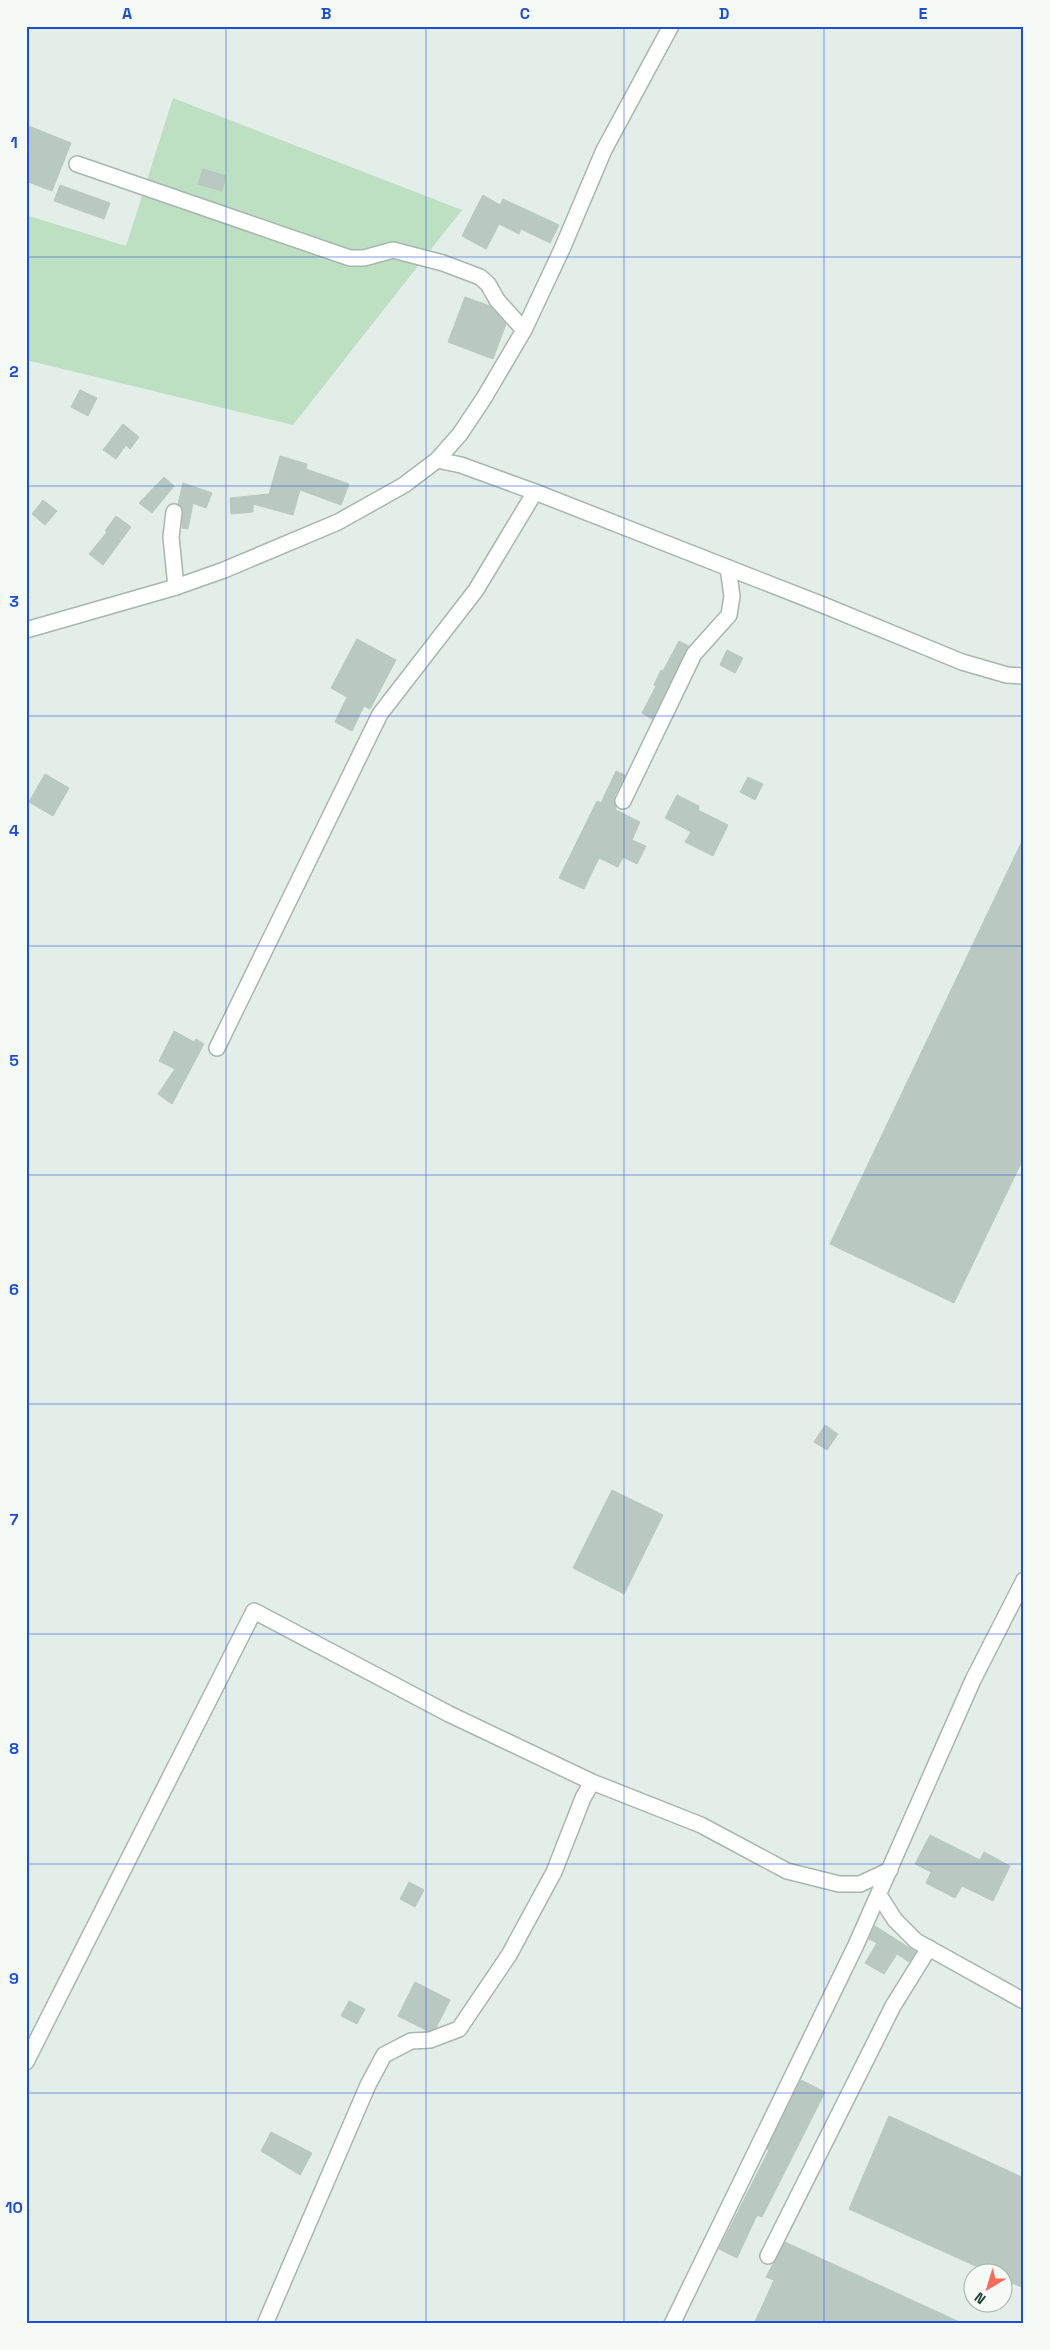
<svg xmlns="http://www.w3.org/2000/svg" width="1050" height="2350" font-family="'Space Grotesk',sans-serif">
  <style>
    .green { fill: #bce0c1 }
    .building { fill: #b9c9c1; stroke: #b6c8be }
    .lines { fill: none; stroke-linecap: round; stroke-linejoin: round }
    .minor-casing { stroke: #a6b7af; stroke-width: 18 }
    .minor { stroke: #fff; stroke-width: 15 }
    .grid { fill: none; stroke: #1d4ed8; stroke-width: 1; stroke-opacity: 0.55 }
    .neatline { fill: none; stroke: #1d4ed8; stroke-width: 2 }
    .grid-label { font-size: 16px; text-anchor: middle; font-weight: bold; fill: #1d4ed8 }
  </style>
  <rect width="100%" height="100%" fill="#e4eee8"/>
  <!-- green -->
  <polygon class="green" points="173,98 462,210 293,425 26,360 26,215 126,246"/>
  <!-- building -->
  <g class="building">
    <polygon points="26,125 71,143 52,191 26,181"/>
    <polygon points="203,169 226,176 222,191 198,184"/>
    <polygon points="60,185 110,203 104,219 54,201"/>
    <polygon points="483,195 500,205 503,199 559,225 550,243 521,229 519,234 499,224 486,249 462,236"/>
    <polygon points="465,297 490,306 506,324 493,359 448,342"/>
    <polygon points="80,390 97,398 88,416 71,407"/>
    <polygon points="123,424 139,437 130,449 126,445 116,459 103,450"/>
    <polygon points="280,456 307,464 306,469 349,484 341,505 300,490 293,515 253,504 253,512 231,514 230,498 269,494"/>
    <polygon points="164,477 174,486 152,513 139,503"/>
    <polygon points="183,483 212,493 206,508 193,503 188,529 182,528 183,509 178,504"/>
    <polygon points="43,500 57,511 45,525 32,514"/>
    <polygon points="116,516 131,527 103,565 89,554 107,532 105,531"/>
    <polygon points="357,639 396,660 370,709 364,706 352,731 335,722 347,697 331,688"/>
    <polygon points="679,641 689,646 652,719 642,713 656,686 654,685 661,670 663,671"/>
    <polygon points="727,650 743,658 735,673 720,665"/>
    <polygon points="616,771 625,775 614,797 616,810 640,822 632,840 646,846 637,864 623,857 618,867 599,858 584,889 559,878 597,801 601,803"/>
    <polygon points="45,774 69,788 53,816 29,802"/>
    <polygon points="748,777 763,784 755,800 740,792"/>
    <polygon points="677,795 699,806 698,810 728,825 713,856 685,842 691,832 665,818"/>
    <polygon points="1024,837 1024,1157 954,1303 830,1244"/>
    <polygon points="174,1031 194,1042 196,1039 204,1044 172,1104 158,1094 175,1069 159,1061"/>
    <polygon points="825,1425 838,1434 827,1450 814,1442"/>
    <polygon points="612,1490 663,1515 624,1594 573,1568"/>
    <polygon points="930,1835 980,1860 984,1852 1010,1866 993,1901 962,1886 955,1898 926,1883 931,1872 915,1864"/>
    <polygon points="409,1882 424,1890 415,1907 400,1899"/>
    <polygon points="875,1926 916,1952 909,1962 897,1954 884,1974 865,1963 877,1943 869,1939"/>
    <polygon points="415,1982 450,2000 436,2028 428,2031 398,2016"/>
    <polygon points="349,2001 365,2009 357,2024 341,2016"/>
    <polygon points="801,2080 825,2092 762,2217 757,2215 737,2258 719,2249 769,2150 767,2149"/>
    <polygon points="889,2116 1024,2178 1024,2288 1002,2279 1002,2272 989,2272 849,2209"/>
    <polygon points="271,2132 312,2153 300,2175 261,2151"/>
    <polygon points="785,2242 964,2324 754,2324 774,2280 766,2277"/>
  </g>
  <g class="lines">
    <!-- minor casing -->
    <g class="minor-casing">
      <g id="minor">
        <polyline points="77,164 350,258 364,258 393,250 443,263 480,277 488,284 497,300 524,330"/>
        <polyline points="437,460 461,465 535,492 823,605 962,662 1007,675 1024,676"/>
        <polyline points="174,512 171,537 176,587"/>
        <polyline points="26,630 176,587 224,570 338,522 404,485 437,460 460,434 484,398 524,330 562,249 604,150 671,26"/>
        <polyline points="623,801 694,654 729,615 732,596 728,568"/>
        <polyline points="217,1048 380,714 476,590 535,492"/>
        <polyline points="879,1895 895,1920 916,1941 1024,2001"/>
        <polyline points="26,2062 254,1611 449,1714 592,1782 701,1825 787,1871 839,1884 860,1884 890,1870"/>
        <polyline points="768,2256 893,2006 929,1948"/>
        <polyline points="265,2324 368,2085 384,2055 411,2041 430,2040 459,2029 509,1955 554,1872 583,1798 592,1782"/>
        <polyline points="672,2324 856,1945 973,1680 1024,1580"/>
      </g>
    </g>
    <!-- minor -->
    <use href="#minor" class="minor"/>
  </g>
  <!-- grid -->
  <path class="grid" d="M226,26V2324M426,26V2324M624,26V2324M824,26V2324M26,257H1024M26,486H1024M26,716H1024M26,946H1024M26,1175H1024M26,1404H1024M26,1634H1024M26,1864H1024M26,2093H1024"/>
  <!-- border -->
  <rect width="1050" height="2350" fill="none" stroke="#f5faf7" stroke-width="55"/>
  <!-- north arrow -->
  <g transform="translate(988 2288) rotate(218)"><circle r="24" fill="#f5faf7" stroke="#a1b0a9"/>
  <path d="M0-4L9 19L0 12L-9 19Z" fill="#fa6a56"/>
  <text y="-8" font-size="14" font-weight="bold" text-anchor="middle" fill="#224135">N</text>
  </g>
  <rect x="28" y="28" width="994" height="2294" class="neatline"/>
  <g class="grid-label">
    <text x="127" y="19">A</text>
    <text x="326" y="19">B</text>
    <text x="525" y="19">C</text>
    <text x="724" y="19">D</text>
    <text x="923" y="19">E</text>
    <text x="14" y="148">1</text>
    <text x="14" y="377">2</text>
    <text x="14" y="607">3</text>
    <text x="14" y="836">4</text>
    <text x="14" y="1066">5</text>
    <text x="14" y="1295">6</text>
    <text x="14" y="1525">7</text>
    <text x="14" y="1754">8</text>
    <text x="14" y="1984">9</text>
    <text x="14" y="2213">10</text>
  </g>
</svg>
